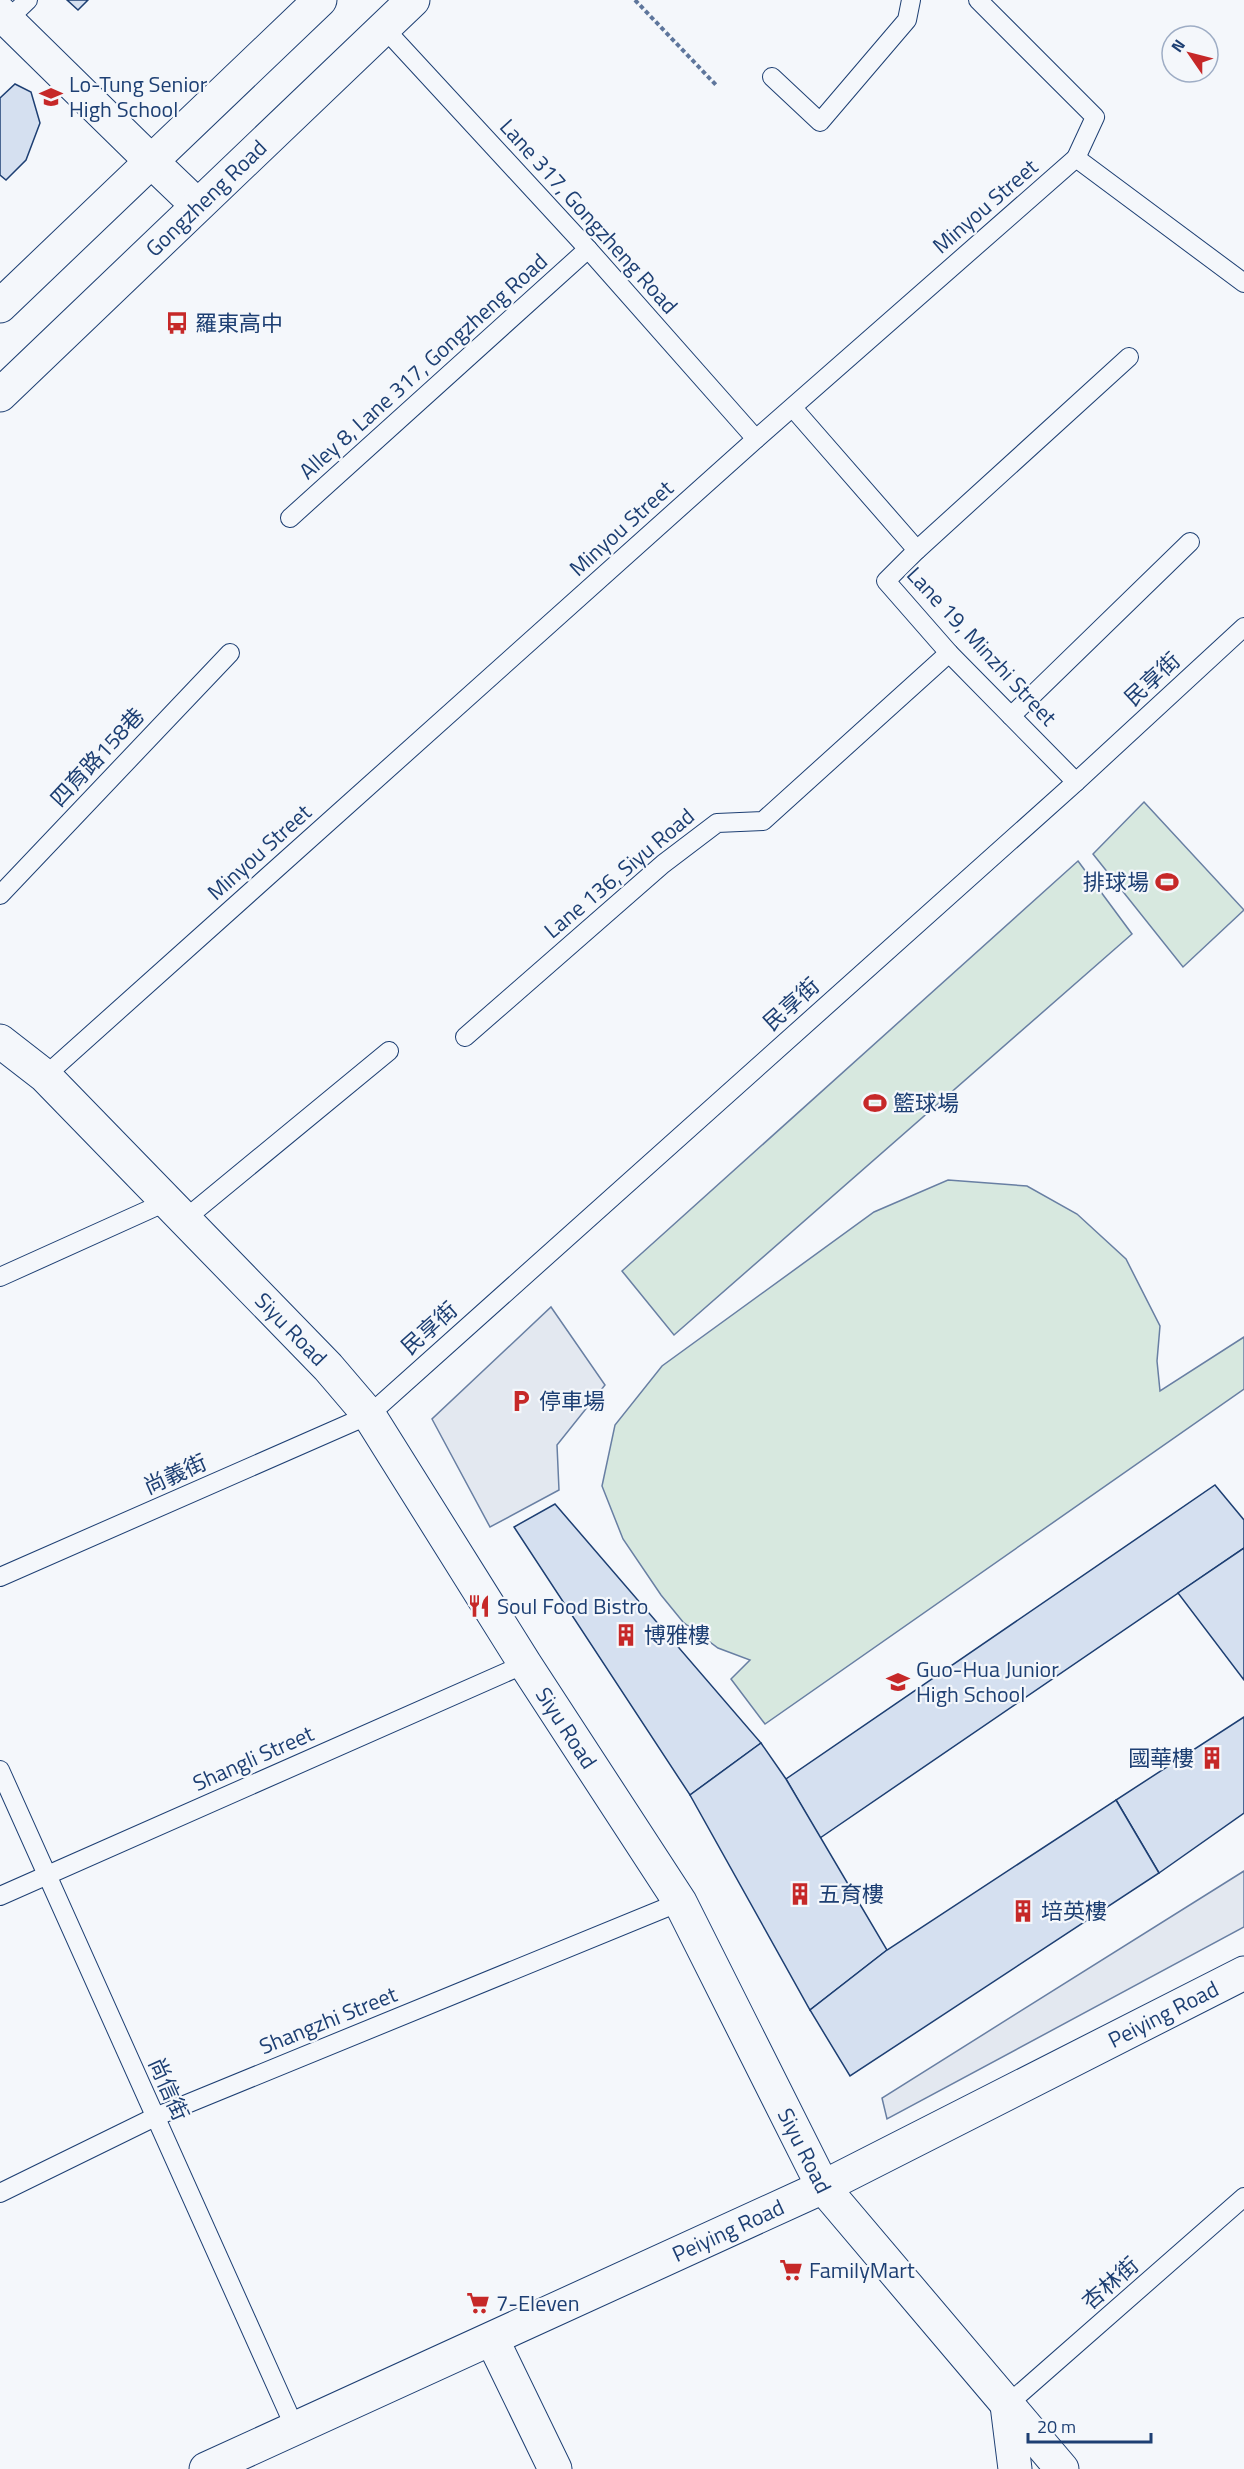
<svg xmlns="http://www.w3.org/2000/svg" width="1244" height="2469" font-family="'Titillium Web','Noto Sans TC',sans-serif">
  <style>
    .green { fill: #d7e8df; stroke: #687fa3; stroke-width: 1.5 }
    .parking { fill: #e3e8f0; stroke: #687fa3; stroke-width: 1.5 }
    .building { fill: #d5e0f0; stroke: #1d3f73; stroke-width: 1.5 }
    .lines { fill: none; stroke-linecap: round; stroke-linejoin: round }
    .lane-casing { stroke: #1d3f73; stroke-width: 20 }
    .street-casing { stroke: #1d3f73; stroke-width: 35 }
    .secondary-casing { stroke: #1d3f73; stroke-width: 35 }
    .path { stroke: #5e769c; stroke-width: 4; stroke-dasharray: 4.5 3; stroke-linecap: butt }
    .lane { stroke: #f4f7fb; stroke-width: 18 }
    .street { stroke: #f4f7fb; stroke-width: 33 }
    .secondary { stroke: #f4f7fb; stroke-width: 33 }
    .labels { text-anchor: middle; stroke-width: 4.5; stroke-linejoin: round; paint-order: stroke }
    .poi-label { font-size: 22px; fill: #1d3f73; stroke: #f4f7fb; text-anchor: start }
    .street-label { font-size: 22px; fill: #1d3f73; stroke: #f4f7fb }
  </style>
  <rect width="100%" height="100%" fill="#f4f7fb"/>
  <!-- green -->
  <g class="green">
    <polygon points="1144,802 1244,910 1183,967 1093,854"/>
    <polygon points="1078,861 1132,934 674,1335 622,1271"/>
    <polygon points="948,1180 1027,1186 1077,1214 1126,1259 1160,1326 1157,1361 1160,1391 1244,1337 1244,1389 765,1724 731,1679 750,1660 718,1648 683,1622 661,1595 623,1539 602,1486 615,1425 662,1366 874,1212"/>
  </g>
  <!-- parking -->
  <g class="parking">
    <polygon points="551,1307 605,1385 557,1445 559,1490 490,1527 432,1419"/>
    <polygon points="1244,1871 1244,1927 887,2119 882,2098"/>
  </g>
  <!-- building -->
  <g class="building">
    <polygon points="67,0 88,0 78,10"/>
    <polygon points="15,84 31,92 40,123 26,160 6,180 0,175 0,98"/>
    <polygon points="1215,1485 1244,1520 1244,1548 820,1838 786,1779"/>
    <polygon points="555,1504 761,1743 690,1795 514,1527"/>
    <polygon points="1244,1548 1244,1680 1178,1593"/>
    <polygon points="1244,1717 1244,1813 1159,1873 1116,1800"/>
    <polygon points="761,1743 786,1779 887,1950 810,2010 690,1795"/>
    <polygon points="1116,1800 1159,1873 850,2076 810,2010 887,1950"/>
  </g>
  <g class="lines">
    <!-- lane casing -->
    <g class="lane-casing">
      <g id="lane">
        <polyline points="978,0 1095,117 1076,158"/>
        <polyline points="1,26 28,0"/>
        <polyline points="384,28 588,249 756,439"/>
        <polyline points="772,77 820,122 907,20 911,0"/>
        <polyline points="793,408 917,550 886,581 949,653 1076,782"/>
        <polyline points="290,518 588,249"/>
        <polyline points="917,550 1129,357"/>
        <polyline points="1011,716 1190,542"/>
        <polyline points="0,895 230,653"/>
        <polyline points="465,1037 663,864 717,823 763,821 949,653"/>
        <polyline points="45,1076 756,439 1076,158 1244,283"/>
        <polyline points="185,1219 389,1051"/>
        <polyline points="0,1277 166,1202"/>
        <polyline points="0,1577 369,1415 1076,782 1244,627"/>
        <polyline points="0,1770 295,2428"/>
        <polyline points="0,1896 525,1664"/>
        <polyline points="0,2193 155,2117 680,1902"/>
        <polyline points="1007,2405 1244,2197"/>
      </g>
    </g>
    <!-- street casing -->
    <g class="street-casing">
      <g id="street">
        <polyline points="0,13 151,161"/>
        <path id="s1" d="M0,1041L45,1076L328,1367L369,1415L525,1664L680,1902L823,2187L1062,2469"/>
        <polyline points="492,2339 555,2469"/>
        <polyline points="1007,2405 1015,2469"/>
        <path id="s2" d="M206,2469L823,2187L1244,1973"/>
      </g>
    </g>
    <!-- secondary casing -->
    <g class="secondary-casing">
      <g id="secondary">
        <polyline points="151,161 197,205"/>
        <polyline points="0,306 320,0"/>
        <path id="s3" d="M0,395L413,0"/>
      </g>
    </g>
    <!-- path -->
    <polyline class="path" points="635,0 716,85"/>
    <!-- lane -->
    <use href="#lane" class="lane"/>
    <!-- street -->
    <use href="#street" class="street"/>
    <!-- secondary -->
    <use href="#secondary" class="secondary"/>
  </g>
  <!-- icons -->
  <defs>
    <g id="school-bare" transform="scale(1.8)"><path d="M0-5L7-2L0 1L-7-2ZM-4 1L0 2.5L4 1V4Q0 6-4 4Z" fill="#c62828" stroke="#f4f7fb" stroke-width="2.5" paint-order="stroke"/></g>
    <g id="bus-bare" transform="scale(1.8)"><path d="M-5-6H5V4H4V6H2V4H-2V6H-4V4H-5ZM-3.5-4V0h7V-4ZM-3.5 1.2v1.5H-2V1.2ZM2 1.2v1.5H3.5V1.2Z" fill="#c62828" stroke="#f4f7fb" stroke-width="2.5" paint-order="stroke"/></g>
    <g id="stadium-bare" transform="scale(1.8)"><path d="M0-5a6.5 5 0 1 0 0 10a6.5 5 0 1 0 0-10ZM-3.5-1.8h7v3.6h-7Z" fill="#c62828" stroke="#f4f7fb" stroke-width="2.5" paint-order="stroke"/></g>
    <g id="parking-bare" transform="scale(1.8)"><path d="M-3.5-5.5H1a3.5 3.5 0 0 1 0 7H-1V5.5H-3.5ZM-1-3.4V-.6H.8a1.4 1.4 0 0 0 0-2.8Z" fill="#c62828" stroke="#f4f7fb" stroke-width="2.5" paint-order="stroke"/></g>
    <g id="restaurant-bare" transform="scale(1.8)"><path d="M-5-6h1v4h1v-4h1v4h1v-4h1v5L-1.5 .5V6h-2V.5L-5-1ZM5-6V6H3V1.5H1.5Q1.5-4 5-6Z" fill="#c62828" stroke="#f4f7fb" stroke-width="2.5" paint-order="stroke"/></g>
    <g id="building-bare" transform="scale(1.8)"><path d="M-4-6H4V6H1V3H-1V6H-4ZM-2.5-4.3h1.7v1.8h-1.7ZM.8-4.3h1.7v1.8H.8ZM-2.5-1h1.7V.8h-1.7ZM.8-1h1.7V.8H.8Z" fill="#c62828" stroke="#f4f7fb" stroke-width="2.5" paint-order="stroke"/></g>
    <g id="supermarket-bare" transform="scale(1.8)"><path d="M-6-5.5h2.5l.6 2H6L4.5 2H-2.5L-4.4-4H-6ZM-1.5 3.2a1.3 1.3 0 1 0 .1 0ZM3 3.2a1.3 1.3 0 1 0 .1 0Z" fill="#c62828" stroke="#f4f7fb" stroke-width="2.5" paint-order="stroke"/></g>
  </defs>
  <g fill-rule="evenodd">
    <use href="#school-bare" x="51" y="97"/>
    <use href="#bus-bare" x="177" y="323"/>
    <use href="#stadium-bare" x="1167" y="882"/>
    <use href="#stadium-bare" x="875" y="1103"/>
    <use href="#parking-bare" x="521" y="1401"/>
    <use href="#restaurant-bare" x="479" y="1606"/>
    <use href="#building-bare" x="626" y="1635"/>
    <use href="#school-bare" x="898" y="1682"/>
    <use href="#building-bare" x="1212" y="1758"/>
    <use href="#building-bare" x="800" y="1894"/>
    <use href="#building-bare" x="1023" y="1911"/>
    <use href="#supermarket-bare" x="791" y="2270"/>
    <use href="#supermarket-bare" x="478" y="2303"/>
  </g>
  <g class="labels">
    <!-- poi labels -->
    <g class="poi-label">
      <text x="69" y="92">Lo-Tung Senior<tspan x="69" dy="25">High School</tspan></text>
      <text x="195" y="331">羅東高中</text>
      <text x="1149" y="890" text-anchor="end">排球場</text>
      <text x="893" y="1111">籃球場</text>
      <text x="539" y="1409">停車場</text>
      <text x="497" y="1614">Soul Food Bistro</text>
      <text x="644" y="1643">博雅樓</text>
      <text x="916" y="1677">Guo-Hua Junior<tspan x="916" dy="25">High School</tspan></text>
      <text x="1194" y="1766" text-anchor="end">國華樓</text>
      <text x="818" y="1902">五育樓</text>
      <text x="1041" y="1919">培英樓</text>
      <text x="809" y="2278">FamilyMart</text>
      <text x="496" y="2311">7-Eleven</text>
    </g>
    <!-- street labels -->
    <g class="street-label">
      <text dy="8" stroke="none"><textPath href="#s3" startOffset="285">Gongzheng Road</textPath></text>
      <text transform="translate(985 206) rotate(-41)" y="8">Minyou Street</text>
      <text transform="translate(589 216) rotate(48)" y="8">Lane 317, Gongzheng Road</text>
      <text transform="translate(423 366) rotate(-42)" y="8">Alley 8, Lane 317, Gongzheng Road</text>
      <text transform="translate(621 528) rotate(-42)" y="8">Minyou Street</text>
      <text transform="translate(982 646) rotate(47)" y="8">Lane 19, Minzhi Street</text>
      <text transform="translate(1152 679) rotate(-43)" y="8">民享街</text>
      <text transform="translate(97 757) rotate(-47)" y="8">四育路158巷</text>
      <text transform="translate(259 852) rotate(-42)" y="8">Minyou Street</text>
      <text transform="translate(619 873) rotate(-40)" y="8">Lane 136, Siyu Road</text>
      <text transform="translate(791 1004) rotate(-42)" y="8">民享街</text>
      <text transform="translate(429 1328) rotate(-42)" y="8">民享街</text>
      <text dy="8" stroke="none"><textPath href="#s1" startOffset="410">Siyu Road</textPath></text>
      <text transform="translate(175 1474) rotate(-24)" y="8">尚義街</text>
      <text dy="8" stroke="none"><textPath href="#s1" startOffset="896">Siyu Road</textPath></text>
      <text transform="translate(253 1758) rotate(-24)" y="8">Shangli Street</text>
      <text dy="8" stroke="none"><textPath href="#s2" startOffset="1060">Peiying Road</textPath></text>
      <text transform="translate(328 2020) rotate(-22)" y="8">Shangzhi Street</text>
      <text transform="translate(169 2089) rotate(66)" y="8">尚信街</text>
      <text dy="8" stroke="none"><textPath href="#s1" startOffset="1382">Siyu Road</textPath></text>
      <text dy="8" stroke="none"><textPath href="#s2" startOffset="574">Peiying Road</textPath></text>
      <text transform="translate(1110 2283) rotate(-41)" y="8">杏林街</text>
    </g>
  </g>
  <!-- north arrow -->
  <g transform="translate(1190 54) rotate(305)"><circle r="28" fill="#f4f7fb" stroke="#9eadc5" stroke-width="1.5"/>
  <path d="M0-4.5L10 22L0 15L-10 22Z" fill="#c62828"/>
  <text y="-9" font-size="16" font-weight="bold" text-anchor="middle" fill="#1d3f73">N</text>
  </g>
  <!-- scale -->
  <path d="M1028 2433v9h123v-9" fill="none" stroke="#1d3f73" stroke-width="3"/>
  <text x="1037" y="2433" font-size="18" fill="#1d3f73" stroke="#f4f7fb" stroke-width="4.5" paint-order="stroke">20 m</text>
</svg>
